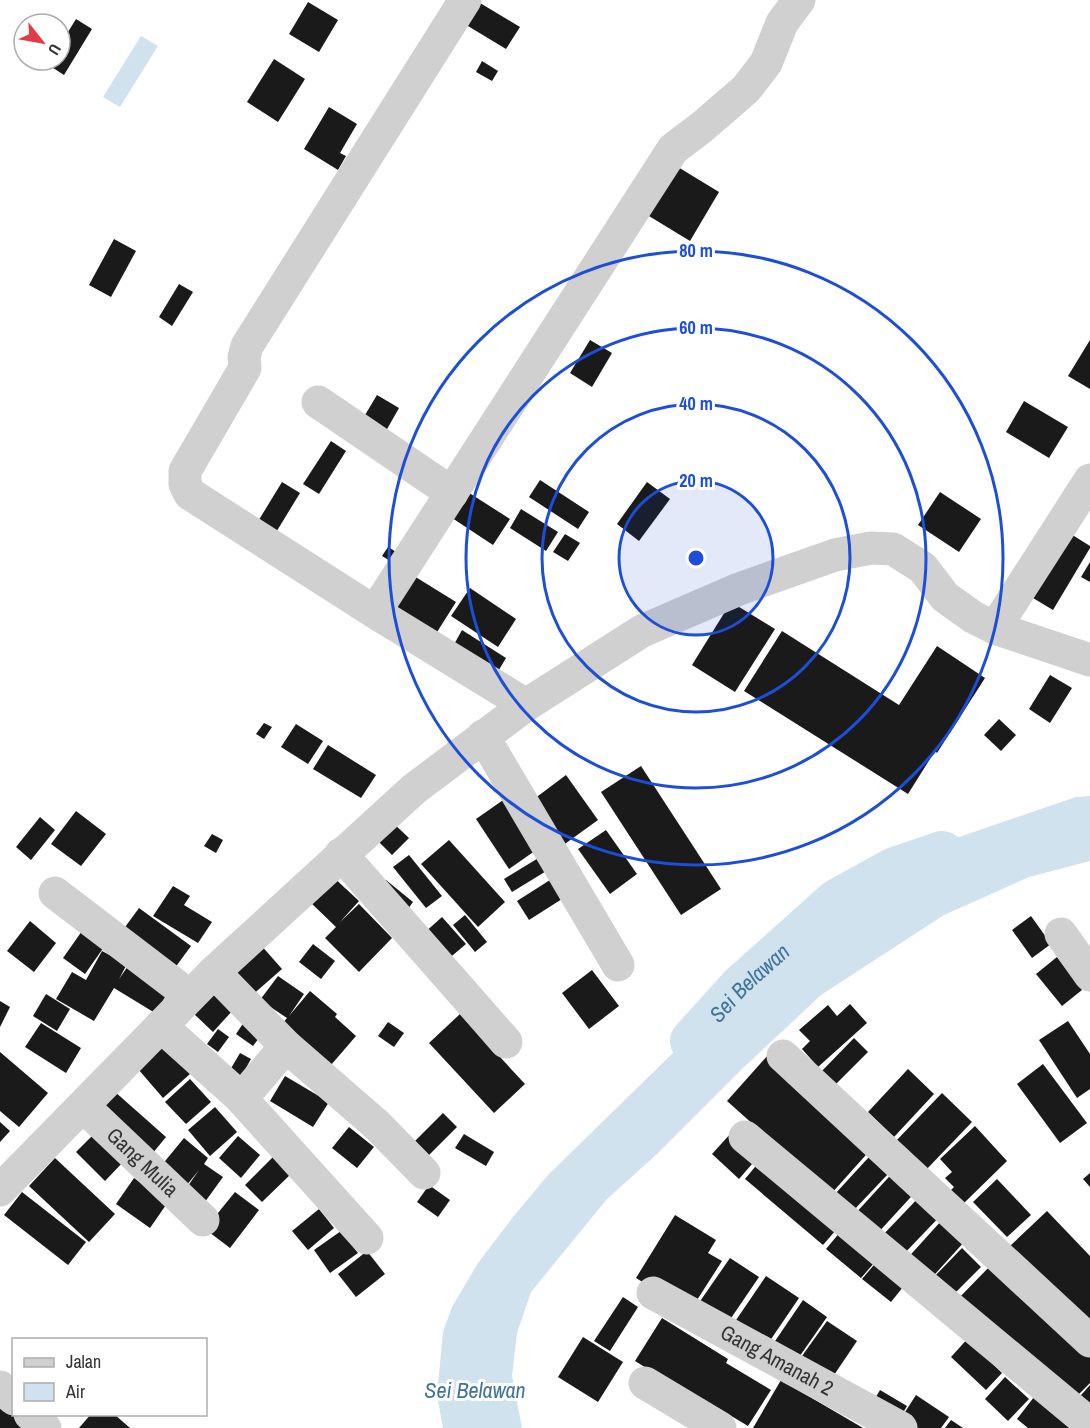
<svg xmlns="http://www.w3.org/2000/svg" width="1090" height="1428" font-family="'Archivo Narrow',sans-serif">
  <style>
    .water { fill: #cfe2ee }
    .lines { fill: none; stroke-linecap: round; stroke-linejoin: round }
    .river { stroke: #cfe2ee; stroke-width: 46 }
    .building { fill: #1a1a1a }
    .minor { stroke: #d0d0d0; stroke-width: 33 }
    .ring { fill: none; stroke: #1d4ed8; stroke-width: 3 }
    .labels { text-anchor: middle; stroke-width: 6; stroke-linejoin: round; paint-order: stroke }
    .street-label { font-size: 21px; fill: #333; stroke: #fff }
    .water-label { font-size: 22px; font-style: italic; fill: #3f7597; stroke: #fff }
    .centre { fill: #1d4ed8; stroke: #fff; stroke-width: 3 }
    .ring-label { font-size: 18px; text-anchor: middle; font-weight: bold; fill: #1d4ed8; stroke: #fff; stroke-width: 6; stroke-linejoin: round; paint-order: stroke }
  </style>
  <rect width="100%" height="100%" fill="#fff"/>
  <!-- water -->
  <g class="water">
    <polygon points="141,36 158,46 120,107 103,97"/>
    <polygon points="1090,796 1090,861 1029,877 944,915 821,995 742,1069 657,1154 607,1199 531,1292 517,1333 512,1376 522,1428 443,1428 437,1395 443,1332 452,1307 478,1263 513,1217 548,1175 716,1011 871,883 930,847 1076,797"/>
  </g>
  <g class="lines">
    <!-- river -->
    <path class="river" id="s1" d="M693,1041L741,988L837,902L895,870L942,854"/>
  </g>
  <!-- building -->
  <g class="building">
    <polygon points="475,0 520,27 506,49 458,20"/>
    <polygon points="308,2 338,20 319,52 289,34"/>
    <polygon points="76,19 92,29 64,75 47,64 50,60 60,60 60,45"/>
    <polygon points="274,59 305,79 278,122 247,102"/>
    <polygon points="482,61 498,71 492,81 476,72"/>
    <polygon points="329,107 357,124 340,153 346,156 338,170 304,149"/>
    <polygon points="673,164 719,192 690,241 644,213"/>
    <polygon points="114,239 136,251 111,297 89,285"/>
    <polygon points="179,284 193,292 172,326 159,317"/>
    <polygon points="590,340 612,353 592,387 570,373"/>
    <polygon points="1090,340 1090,389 1068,376"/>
    <polygon points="377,395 399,408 382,438 359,425"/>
    <polygon points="1024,401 1068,427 1049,458 1006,432"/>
    <polygon points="331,441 346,451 319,494 303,484"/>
    <polygon points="540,480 589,512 578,529 529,497"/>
    <polygon points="282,482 300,493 275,534 257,523"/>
    <polygon points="647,482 670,499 639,541 617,524"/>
    <polygon points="463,489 510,519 493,545 446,514"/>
    <polygon points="940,492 981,519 959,552 918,525"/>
    <polygon points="521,509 558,532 546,551 510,528"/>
    <polygon points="1066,531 1090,546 1090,548 1053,610 1028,595"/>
    <polygon points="565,534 580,543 568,561 553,552"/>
    <polygon points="388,547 398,553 392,562 382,556"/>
    <polygon points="1090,562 1090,582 1081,577"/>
    <polygon points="414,576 456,602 432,640 390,614"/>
    <polygon points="470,588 516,619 498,647 451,616"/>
    <polygon points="731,602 775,629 735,692 692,665"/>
    <polygon points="462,630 506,658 496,675 452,648"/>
    <polygon points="782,631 899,705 937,646 985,678 937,753 935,751 908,794 744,691"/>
    <polygon points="1050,675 1072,688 1050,723 1029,709"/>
    <polygon points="999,719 1016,735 1001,751 984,735"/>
    <polygon points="264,723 272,727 264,739 256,734"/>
    <polygon points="296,724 323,741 308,764 281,747"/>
    <polygon points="328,745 376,775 361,798 313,769"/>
    <polygon points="641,766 721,889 681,915 601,792"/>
    <polygon points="566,775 598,820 562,846 530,802"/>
    <polygon points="506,798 539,848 509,869 476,819"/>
    <polygon points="76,811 106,834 81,866 51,844"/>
    <polygon points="40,817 55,830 31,860 16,847"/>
    <polygon points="392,822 409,838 392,855 376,839"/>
    <polygon points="606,830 637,874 610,894 578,849"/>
    <polygon points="212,834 223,840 216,853 204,846"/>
    <polygon points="449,840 505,902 478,927 421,864"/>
    <polygon points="409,855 442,896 426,908 393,867"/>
    <polygon points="540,857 548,870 512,892 504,879"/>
    <polygon points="331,875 359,901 340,922 359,904 392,938 359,972 325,938 336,927 308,900"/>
    <polygon points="386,880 413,902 405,913 378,890"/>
    <polygon points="550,880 562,899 529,920 517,901"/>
    <polygon points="173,886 190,896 184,905 212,922 198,943 153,916"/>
    <polygon points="139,908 191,946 169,976 117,938"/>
    <polygon points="465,915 487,942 475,952 453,925"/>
    <polygon points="1031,916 1051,944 1032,958 1012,930"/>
    <polygon points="442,917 466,944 446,961 423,934"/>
    <polygon points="30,921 56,943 34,972 7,951"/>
    <polygon points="82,931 104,947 85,974 63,958"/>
    <polygon points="260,944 282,969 250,997 228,973"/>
    <polygon points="313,944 335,961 321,979 299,962"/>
    <polygon points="102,951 127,964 119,979 128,966 169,991 155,1013 114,988 94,1021 56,999 72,972 86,980"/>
    <polygon points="1057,957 1082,990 1062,1006 1036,974"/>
    <polygon points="592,970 619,1006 589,1029 562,993"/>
    <polygon points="278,976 304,994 289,1016 310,991 337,1014 335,1017 356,1036 331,1065 282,1024 287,1018 260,1000"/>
    <polygon points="213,990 234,1009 213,1032 192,1012"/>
    <polygon points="46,994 70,1009 57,1031 33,1016"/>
    <polygon points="0,1001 10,1007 0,1027"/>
    <polygon points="850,1004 867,1023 818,1067 802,1049 810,1041 799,1030 828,1005 837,1016"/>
    <polygon points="460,1014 525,1084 494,1113 429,1043"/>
    <polygon points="246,1019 264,1031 253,1046 236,1034"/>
    <polygon points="1068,1021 1090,1054 1090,1089 1077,1098 1039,1040"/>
    <polygon points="388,1022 404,1033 394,1047 378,1036"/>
    <polygon points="41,1023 81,1048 66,1073 25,1047"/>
    <polygon points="218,1029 229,1037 218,1052 207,1044"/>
    <polygon points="854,1038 868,1052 832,1088 818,1075"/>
    <polygon points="165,1045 190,1074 163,1098 138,1069"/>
    <polygon points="0,1052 48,1093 19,1127 0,1111"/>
    <polygon points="240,1053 251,1059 241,1077 230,1070"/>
    <polygon points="769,1054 873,1147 831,1194 727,1101"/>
    <polygon points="1043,1064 1087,1123 1060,1143 1017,1084"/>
    <polygon points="908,1069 934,1094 894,1137 868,1112"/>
    <polygon points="285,1076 329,1102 313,1127 270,1101"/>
    <polygon points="190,1079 211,1102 186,1124 165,1102"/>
    <polygon points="114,1091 166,1137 152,1154 99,1108"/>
    <polygon points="942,1093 972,1122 924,1172 894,1143"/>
    <polygon points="215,1107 237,1132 210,1156 188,1130"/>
    <polygon points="443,1113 457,1127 429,1155 415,1141"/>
    <polygon points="0,1122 10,1131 0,1142"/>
    <polygon points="975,1126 1007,1161 962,1205 949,1192 954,1187 945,1178 952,1172 940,1159"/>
    <polygon points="349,1127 374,1147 357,1168 332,1148"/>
    <polygon points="98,1130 126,1159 105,1181 76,1152"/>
    <polygon points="732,1132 759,1156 739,1179 712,1154"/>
    <polygon points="464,1134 494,1152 486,1166 455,1148"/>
    <polygon points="238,1136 260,1155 241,1178 219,1158"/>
    <polygon points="184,1138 208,1158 204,1164 223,1177 202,1206 183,1193 199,1170 186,1186 161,1166"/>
    <polygon points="275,1155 292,1173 262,1202 245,1185"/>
    <polygon points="764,1156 842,1223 823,1245 745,1179"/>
    <polygon points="869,1157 888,1174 852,1212 834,1195"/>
    <polygon points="55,1158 115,1214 89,1242 29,1186"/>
    <polygon points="898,1167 920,1187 876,1235 854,1215"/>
    <polygon points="1090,1173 1090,1187 1083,1179"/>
    <polygon points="134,1178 168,1202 150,1228 116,1204"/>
    <polygon points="997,1179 1031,1215 1007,1237 973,1202"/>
    <polygon points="429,1185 450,1200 438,1217 417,1202"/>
    <polygon points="22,1192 86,1242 68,1265 4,1215"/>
    <polygon points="235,1192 259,1210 230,1248 205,1229"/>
    <polygon points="923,1193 944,1212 901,1257 880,1238"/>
    <polygon points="319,1209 334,1228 308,1250 292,1231"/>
    <polygon points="1047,1211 1090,1256 1090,1332 1009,1247"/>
    <polygon points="675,1215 716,1240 708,1253 722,1261 690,1311 636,1278"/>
    <polygon points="942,1220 965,1241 927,1283 904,1262"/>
    <polygon points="846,1225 881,1255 861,1278 826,1249"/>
    <polygon points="341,1231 358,1253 330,1273 314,1250"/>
    <polygon points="962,1248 981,1267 951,1297 932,1279"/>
    <polygon points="367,1251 385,1274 356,1297 338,1274"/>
    <polygon points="730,1258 759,1277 725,1327 696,1307"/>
    <polygon points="879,1259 907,1282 891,1302 862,1279"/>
    <polygon points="993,1263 1090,1357 1090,1383 1069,1404 955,1302"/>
    <polygon points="766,1276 799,1298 765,1348 732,1326"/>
    <polygon points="623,1297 638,1307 610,1351 594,1341"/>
    <polygon points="803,1300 827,1317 795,1363 771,1347"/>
    <polygon points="662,1318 728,1359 726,1363 771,1390 748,1426 703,1399 701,1402 635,1361"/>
    <polygon points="827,1321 857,1341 828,1384 797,1363"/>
    <polygon points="970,1336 991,1362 1002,1373 986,1390 951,1357"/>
    <polygon points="583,1337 623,1362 598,1402 558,1377"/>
    <polygon points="1005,1377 1029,1399 1008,1421 985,1399"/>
    <polygon points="781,1380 863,1428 753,1428"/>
    <polygon points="1090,1385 1090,1417 1074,1403"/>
    <polygon points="880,1390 907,1406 897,1423 870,1407"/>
    <polygon points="916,1395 949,1417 941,1428 907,1428 898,1423"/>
    <polygon points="1034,1397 1073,1428 1028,1428 1017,1419"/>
    <polygon points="0,1403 31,1428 0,1428"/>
    <polygon points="91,1414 114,1414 130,1428 79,1428"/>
    <polygon points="951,1420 963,1428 945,1428"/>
  </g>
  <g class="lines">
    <!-- minor -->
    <g class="minor">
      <polyline points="318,402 452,493"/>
      <polyline points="381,616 190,494 185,484 185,471 245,368 244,357 247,346 465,0"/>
      <polyline points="995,628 1090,480"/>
      <polyline points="526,705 381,616 380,604 673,149 702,127 746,89 766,63 782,23 799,0"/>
      <polyline points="483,736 618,965"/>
      <polyline points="341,854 506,1042"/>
      <polyline points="55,893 190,996"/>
      <polyline points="1061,934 1090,975"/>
      <polyline points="214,972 286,1046 377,1125 424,1173"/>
      <polyline points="161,1026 240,1097 367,1238"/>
      <polyline points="783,1056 1090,1341"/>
      <polyline points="240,1097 253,1085 286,1046"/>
      <path id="s2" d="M83,1106L203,1220"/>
      <polyline points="745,1137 1090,1424"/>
      <polyline points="0,1190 214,972 414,789 526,705 642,631 739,589 835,555 871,548 893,549 923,568 945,597 973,617 995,628 1090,660"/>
      <path id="s3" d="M653,1293L901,1428"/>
      <polyline points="645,1383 720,1428"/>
      <polyline points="0,1387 14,1399"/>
      <polyline points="30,1414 45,1428"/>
    </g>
  </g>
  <!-- distance rings -->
  <circle cx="696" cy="558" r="77" fill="#1d4ed8" fill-opacity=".12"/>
  <g class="ring">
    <circle cx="696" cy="558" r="77"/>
    <circle cx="696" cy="558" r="154"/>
    <circle cx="696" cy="558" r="230"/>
    <circle cx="696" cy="558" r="307"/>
  </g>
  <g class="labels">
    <!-- street labels -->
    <g class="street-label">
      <text dy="7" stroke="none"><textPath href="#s2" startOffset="82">Gang Mulia</textPath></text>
      <text dy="7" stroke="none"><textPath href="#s3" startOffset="141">Gang Amanah 2</textPath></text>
    </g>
    <!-- water labels -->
    <g class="water-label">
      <text dy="8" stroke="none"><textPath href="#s1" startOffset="81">Sei Belawan</textPath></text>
      <text x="475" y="1398">Sei Belawan</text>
    </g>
  </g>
  <circle cx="696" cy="558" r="9" class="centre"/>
  <g class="ring-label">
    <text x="696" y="257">80 m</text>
    <text x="696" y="334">60 m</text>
    <text x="696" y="410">40 m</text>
    <text x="696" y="487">20 m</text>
  </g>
  <!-- legend -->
  <rect x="12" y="1338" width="195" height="78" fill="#ffffff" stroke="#adadad" stroke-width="1.5"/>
  <rect x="24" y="1358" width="30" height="9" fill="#d0d0d0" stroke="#adadad" stroke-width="1.5"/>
  <text x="66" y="1368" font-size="18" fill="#333333">Jalan</text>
  <rect x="24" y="1383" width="30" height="18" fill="#cfe2ee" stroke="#adadad" stroke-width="1.5"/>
  <text x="66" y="1398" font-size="18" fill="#333333">Air</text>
  <!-- north arrow -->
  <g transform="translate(42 42) rotate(121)"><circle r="28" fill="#ffffff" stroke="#adadad" stroke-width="1.5"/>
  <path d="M0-4.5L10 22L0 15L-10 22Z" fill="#e63946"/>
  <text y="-9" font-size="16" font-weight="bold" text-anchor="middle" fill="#333333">U</text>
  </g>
</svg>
